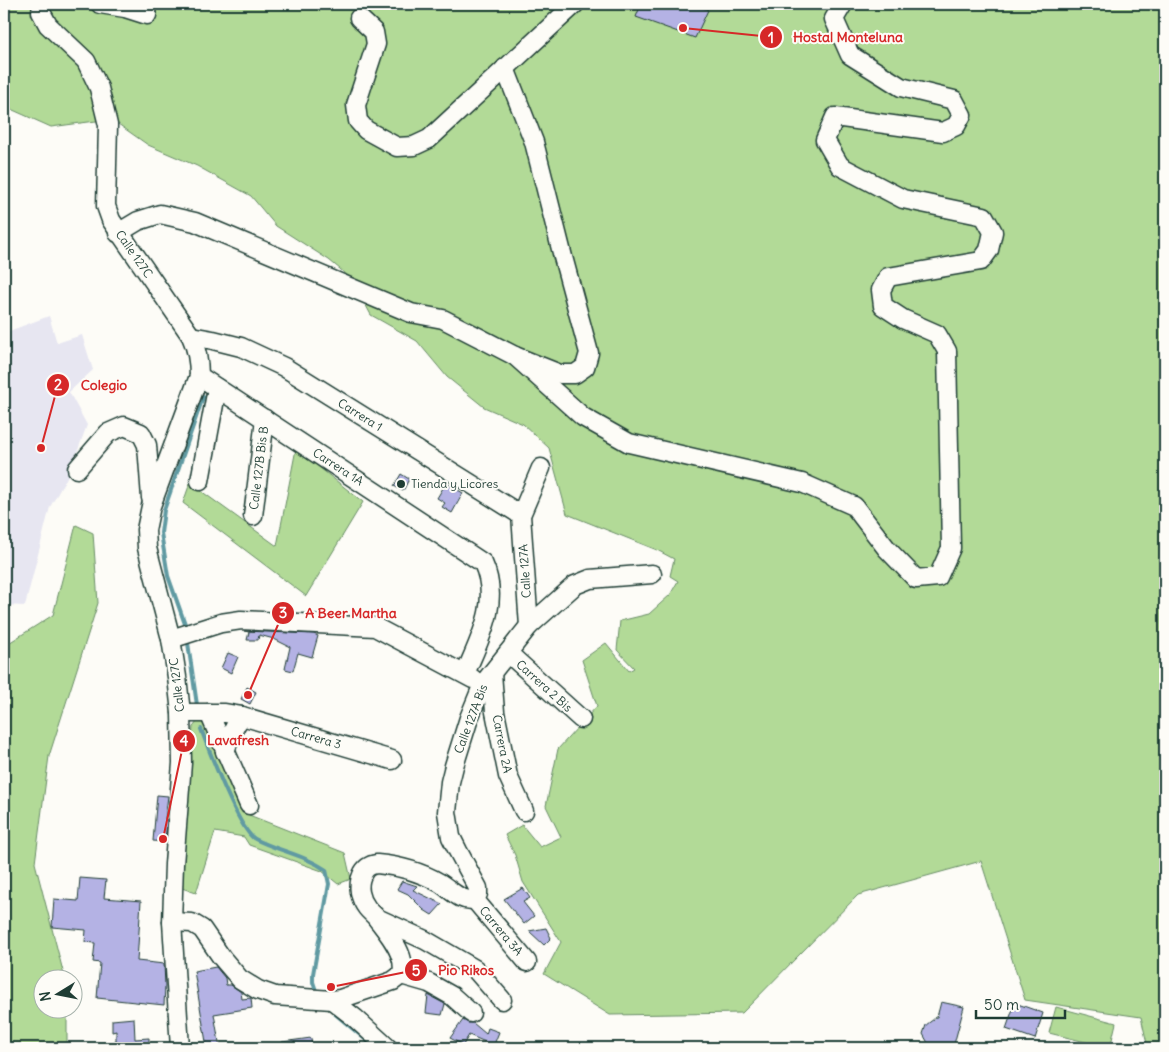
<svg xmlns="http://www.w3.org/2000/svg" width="1169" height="1052" font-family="Delius,sans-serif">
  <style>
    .built { fill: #e7e6f1 }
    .green { fill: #b2da97; stroke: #688c66 }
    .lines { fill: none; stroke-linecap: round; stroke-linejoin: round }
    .stream { stroke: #609aa2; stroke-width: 4 }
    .building { fill: #b4b2e4; stroke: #1f3d34 }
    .minor-casing { stroke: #1f3d34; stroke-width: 21 }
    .minor { stroke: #fdfcf7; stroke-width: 18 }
    .poi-dot { fill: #1f3d34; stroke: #fdfcf7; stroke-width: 2 }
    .labels { text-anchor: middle; stroke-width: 4; stroke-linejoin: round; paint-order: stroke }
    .street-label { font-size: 12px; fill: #1f3d34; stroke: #fdfcf7 }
    .poi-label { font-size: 12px; fill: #1f3d34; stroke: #fdfcf7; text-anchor: start }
    .leader { fill: none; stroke: #d62828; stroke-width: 2 }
    .callout-dot { fill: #d62828; stroke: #fdfcf7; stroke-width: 2 }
    .mark-label { font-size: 15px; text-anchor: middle; font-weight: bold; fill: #fff }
    .callout-label { font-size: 14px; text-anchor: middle; font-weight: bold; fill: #d62828; stroke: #fdfcf7; stroke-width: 4; stroke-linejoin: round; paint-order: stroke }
  </style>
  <rect width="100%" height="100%" fill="#fdfcf7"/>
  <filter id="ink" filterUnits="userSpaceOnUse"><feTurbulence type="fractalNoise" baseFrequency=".02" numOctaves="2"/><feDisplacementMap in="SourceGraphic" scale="10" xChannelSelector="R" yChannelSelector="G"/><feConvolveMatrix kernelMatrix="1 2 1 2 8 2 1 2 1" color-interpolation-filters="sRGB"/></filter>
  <g filter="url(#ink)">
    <!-- built -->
    <polygon class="built" points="49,316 57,343 82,335 93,370 69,392 87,425 70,472 50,507 25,606 4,605 4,333"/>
    <!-- green -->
    <g class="green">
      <polygon points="4,4 1165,4 1165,1048 1148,1048 1141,1017 1025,1000 981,861 858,895 742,1013 610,1015 544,974 561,942 523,882 515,855 505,835 522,825 540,847 561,837 546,806 558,749 597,706 582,660 606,643 629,671 634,668 617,650 620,621 649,614 670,595 678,581 670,576 674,559 657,550 567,514 549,448 523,424 484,407 447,377 417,341 371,315 352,279 329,260 276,226 251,196 197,166 148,145 111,119 51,127 4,106"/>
      <polygon points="296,449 363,502 306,596 183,503 190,483 277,546"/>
      <polygon points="76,525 93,533 98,603 49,756 35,863 65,979 42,980 42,1010 67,1010 67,1048 4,1048 4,646 53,615"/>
      <path d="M198,721C206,723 210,730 214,738L249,815L345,853L351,879L338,884L322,871L249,845L244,837L215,832L196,893L182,888L193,727Z"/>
      <polygon points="1056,1007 1116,1023 1110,1048 1049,1033"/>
    </g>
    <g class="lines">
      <!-- stream -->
      <g class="stream">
        <polyline points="185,624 168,576 161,533 164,510 203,397"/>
        <polyline points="188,643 197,705"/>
        <path d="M201,729C209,750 239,831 255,839C278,851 305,855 326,870L329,884L313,974V982L316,991"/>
        <polyline points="334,1013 372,1045"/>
      </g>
    </g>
    <!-- building -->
    <g class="building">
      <polygon points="641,4 696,4 708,10 695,38 636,17"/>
      <polygon points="401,474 409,479 403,491 394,486"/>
      <polygon points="446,483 463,493 452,513 442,507 445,503 437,498"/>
      <polygon points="244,631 314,634 318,636 312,657 298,653 293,671 285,669 290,647 274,639 259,635 258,640 247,640 249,632"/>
      <polygon points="228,653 238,657 231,673 221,668"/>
      <polygon points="247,687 256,692 250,704 241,699"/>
      <polygon points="157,795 168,796 165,819 167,820 165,842 153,841"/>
      <polygon points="80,878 106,880 104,898 141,901 137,961 164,964 165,986 164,1005 97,998 100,963 93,962 95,943 85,942 86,930 52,927 54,899 78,901"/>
      <polygon points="402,881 417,886 413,890 442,904 432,915 424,910 408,894 397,889"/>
      <polygon points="523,888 530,898 523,902 534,916 524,924 504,899"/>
      <polygon points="546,928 551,938 544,945 529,931"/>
      <polygon points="216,967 225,978 226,985 231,985 241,992 242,999 251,998 252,1008 214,1014 220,1048 207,1048 194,971"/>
      <polygon points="428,995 445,1004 442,1015 426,1013"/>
      <polygon points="941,1002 964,1007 953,1048 926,1048 928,1043 923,1034 926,1025 934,1019 935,1017 937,1017"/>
      <polygon points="1015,1003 1043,1013 1035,1039 1006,1029"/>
      <polygon points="134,1018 135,1039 149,1038 149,1048 114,1048 114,1041 116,1041 116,1031 112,1032 112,1020"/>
      <polygon points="463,1020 468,1023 473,1023 486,1034 488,1028 499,1032 495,1042 500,1046 499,1048 469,1035 463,1045 450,1038"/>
      <polygon points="311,1038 312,1048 282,1048 282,1042"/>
    </g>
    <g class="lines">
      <!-- minor casing -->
      <g class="minor-casing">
        <g id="minor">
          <path d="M42,4L41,12L48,25L86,61L99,88L108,125L106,206L111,220L191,336C197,349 199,361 199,376L151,506L146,530L147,548L171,639L177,677L181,713L182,763L174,864L172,922L180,1048"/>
          <polyline points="100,4 125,8 147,15"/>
          <polyline points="359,18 374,32 376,44 356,105 358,121 366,130 397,147 414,146 429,139 575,4"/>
          <polyline points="118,233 138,221 160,214 195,222 411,313 443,319 515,356 560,374 575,374 585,367 589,353 563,257 534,142 505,68"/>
          <polyline points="191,336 213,340 241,347 284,367 521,515"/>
          <polyline points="515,356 583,417 629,443 802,483 854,506 887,549 916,579 938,577 951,548 947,351 937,334 903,319 883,306 881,290 888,277 981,261 989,250 993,232 984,216 903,199 840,166 825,140 835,117 943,132 956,126 962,115 954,100 901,87 850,55 834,19 843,4"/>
          <path d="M199,376L483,563C501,602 480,638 465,674"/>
          <polyline points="77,469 108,433 124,426 141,433 147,445 151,498"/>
          <polyline points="200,481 217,388"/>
          <polyline points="253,516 265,419"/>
          <polyline points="529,626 521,515 541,468"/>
          <polyline points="171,639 221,623 241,620 375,627 473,679"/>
          <polyline points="508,653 581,719"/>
          <polyline points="492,673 495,712 508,776 524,811"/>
          <polyline points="181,713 225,713 242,716 392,760"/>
          <polyline points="209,713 249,805"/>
          <path d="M225,752C229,738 233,727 242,716"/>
          <polyline points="474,899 478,894 478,888 458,851 451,837 447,812 450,782 454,766 469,718 483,684 529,626 575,585 590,579 652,574"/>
          <polyline points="474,899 527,962"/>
          <polyline points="377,918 425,940 475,969 502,1000"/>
          <polyline points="172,922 192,923 202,929 222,958 240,979 258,990 275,996 332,1000 340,999 393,981 401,975"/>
          <path d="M401,975C409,958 388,933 378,920C375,915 370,912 367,908C360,899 357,886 362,875C365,868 369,865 377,864C399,866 421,872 440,883C450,889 461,903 474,899"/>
          <polyline points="401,975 429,983 452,996 471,1013"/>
          <polyline points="332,1000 355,1018 388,1048"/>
        </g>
      </g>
      <!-- minor -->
      <use href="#minor" class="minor"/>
    </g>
  </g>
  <!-- markers -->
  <circle class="poi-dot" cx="401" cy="484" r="5"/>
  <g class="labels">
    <!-- street labels -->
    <g class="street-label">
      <text transform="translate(134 254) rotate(55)" y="4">Calle 127C</text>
      <text transform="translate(360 415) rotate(32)" y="4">Carrera 1</text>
      <text transform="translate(338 467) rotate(33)" y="4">Carrera 1A</text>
      <text transform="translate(259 468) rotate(-83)" y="4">Calle 127B Bis B</text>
      <text transform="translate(525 571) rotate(-94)" y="4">Calle 127A</text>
      <text transform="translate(177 685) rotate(-97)" y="4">Calle 127C</text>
      <text transform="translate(544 686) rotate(42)" y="4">Carrera 2 Bis</text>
      <text transform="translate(471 719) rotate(-69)" y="4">Calle 127A Bis</text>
      <text transform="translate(316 738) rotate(16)" y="4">Carrera 3</text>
      <text transform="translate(502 744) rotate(79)" y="4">Carrera 2A</text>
      <text transform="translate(501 931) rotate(50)" y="4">Carrera 3A</text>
    </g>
    <!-- poi labels -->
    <g class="poi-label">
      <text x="411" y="488">Tienda y Licores</text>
    </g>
  </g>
  <!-- callouts -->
  <path class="leader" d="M683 28L771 37M41 448L58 385M248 695L283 613M163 839L184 741M331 987L416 970"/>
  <g class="callout-dot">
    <circle cx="683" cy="28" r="5"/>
    <circle cx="41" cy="448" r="5"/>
    <circle cx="248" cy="695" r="5"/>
    <circle cx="163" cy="839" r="5"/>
    <circle cx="331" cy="987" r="5"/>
    <circle cx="771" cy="37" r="12"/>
    <circle cx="58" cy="385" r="12"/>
    <circle cx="283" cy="613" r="12"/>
    <circle cx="184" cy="741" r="12"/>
    <circle cx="416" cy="970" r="12"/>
  </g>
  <g class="mark-label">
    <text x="771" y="43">1</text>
    <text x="58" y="390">2</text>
    <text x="283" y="618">3</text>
    <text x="184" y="746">4</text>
    <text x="416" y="976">5</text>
  </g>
  <g class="callout-label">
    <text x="848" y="42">Hostal Monteluna</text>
    <text x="104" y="390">Colegio</text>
    <text x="351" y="618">A Beer Martha</text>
    <text x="238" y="745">Lavafresh</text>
    <text x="466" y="975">Pio Rikos</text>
  </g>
  <!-- margin -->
  <rect width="1169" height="1052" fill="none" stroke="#fdfcf7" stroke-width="20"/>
  <rect x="10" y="10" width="1149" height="1032" fill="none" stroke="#1f3d34" stroke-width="2" filter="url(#ink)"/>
  <!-- north arrow -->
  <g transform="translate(58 994) rotate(260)"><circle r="24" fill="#fdfcf7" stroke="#a4b0a9"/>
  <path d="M0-4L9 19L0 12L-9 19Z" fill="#1f3d34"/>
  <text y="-8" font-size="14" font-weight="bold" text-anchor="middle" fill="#1f3d34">N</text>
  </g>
  <!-- scale -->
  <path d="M976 1010v8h89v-8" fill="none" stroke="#1f3d34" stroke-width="2.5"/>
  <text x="984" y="1010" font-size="15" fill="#1f3d34" stroke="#fdfcf7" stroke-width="4" paint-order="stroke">50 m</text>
</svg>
